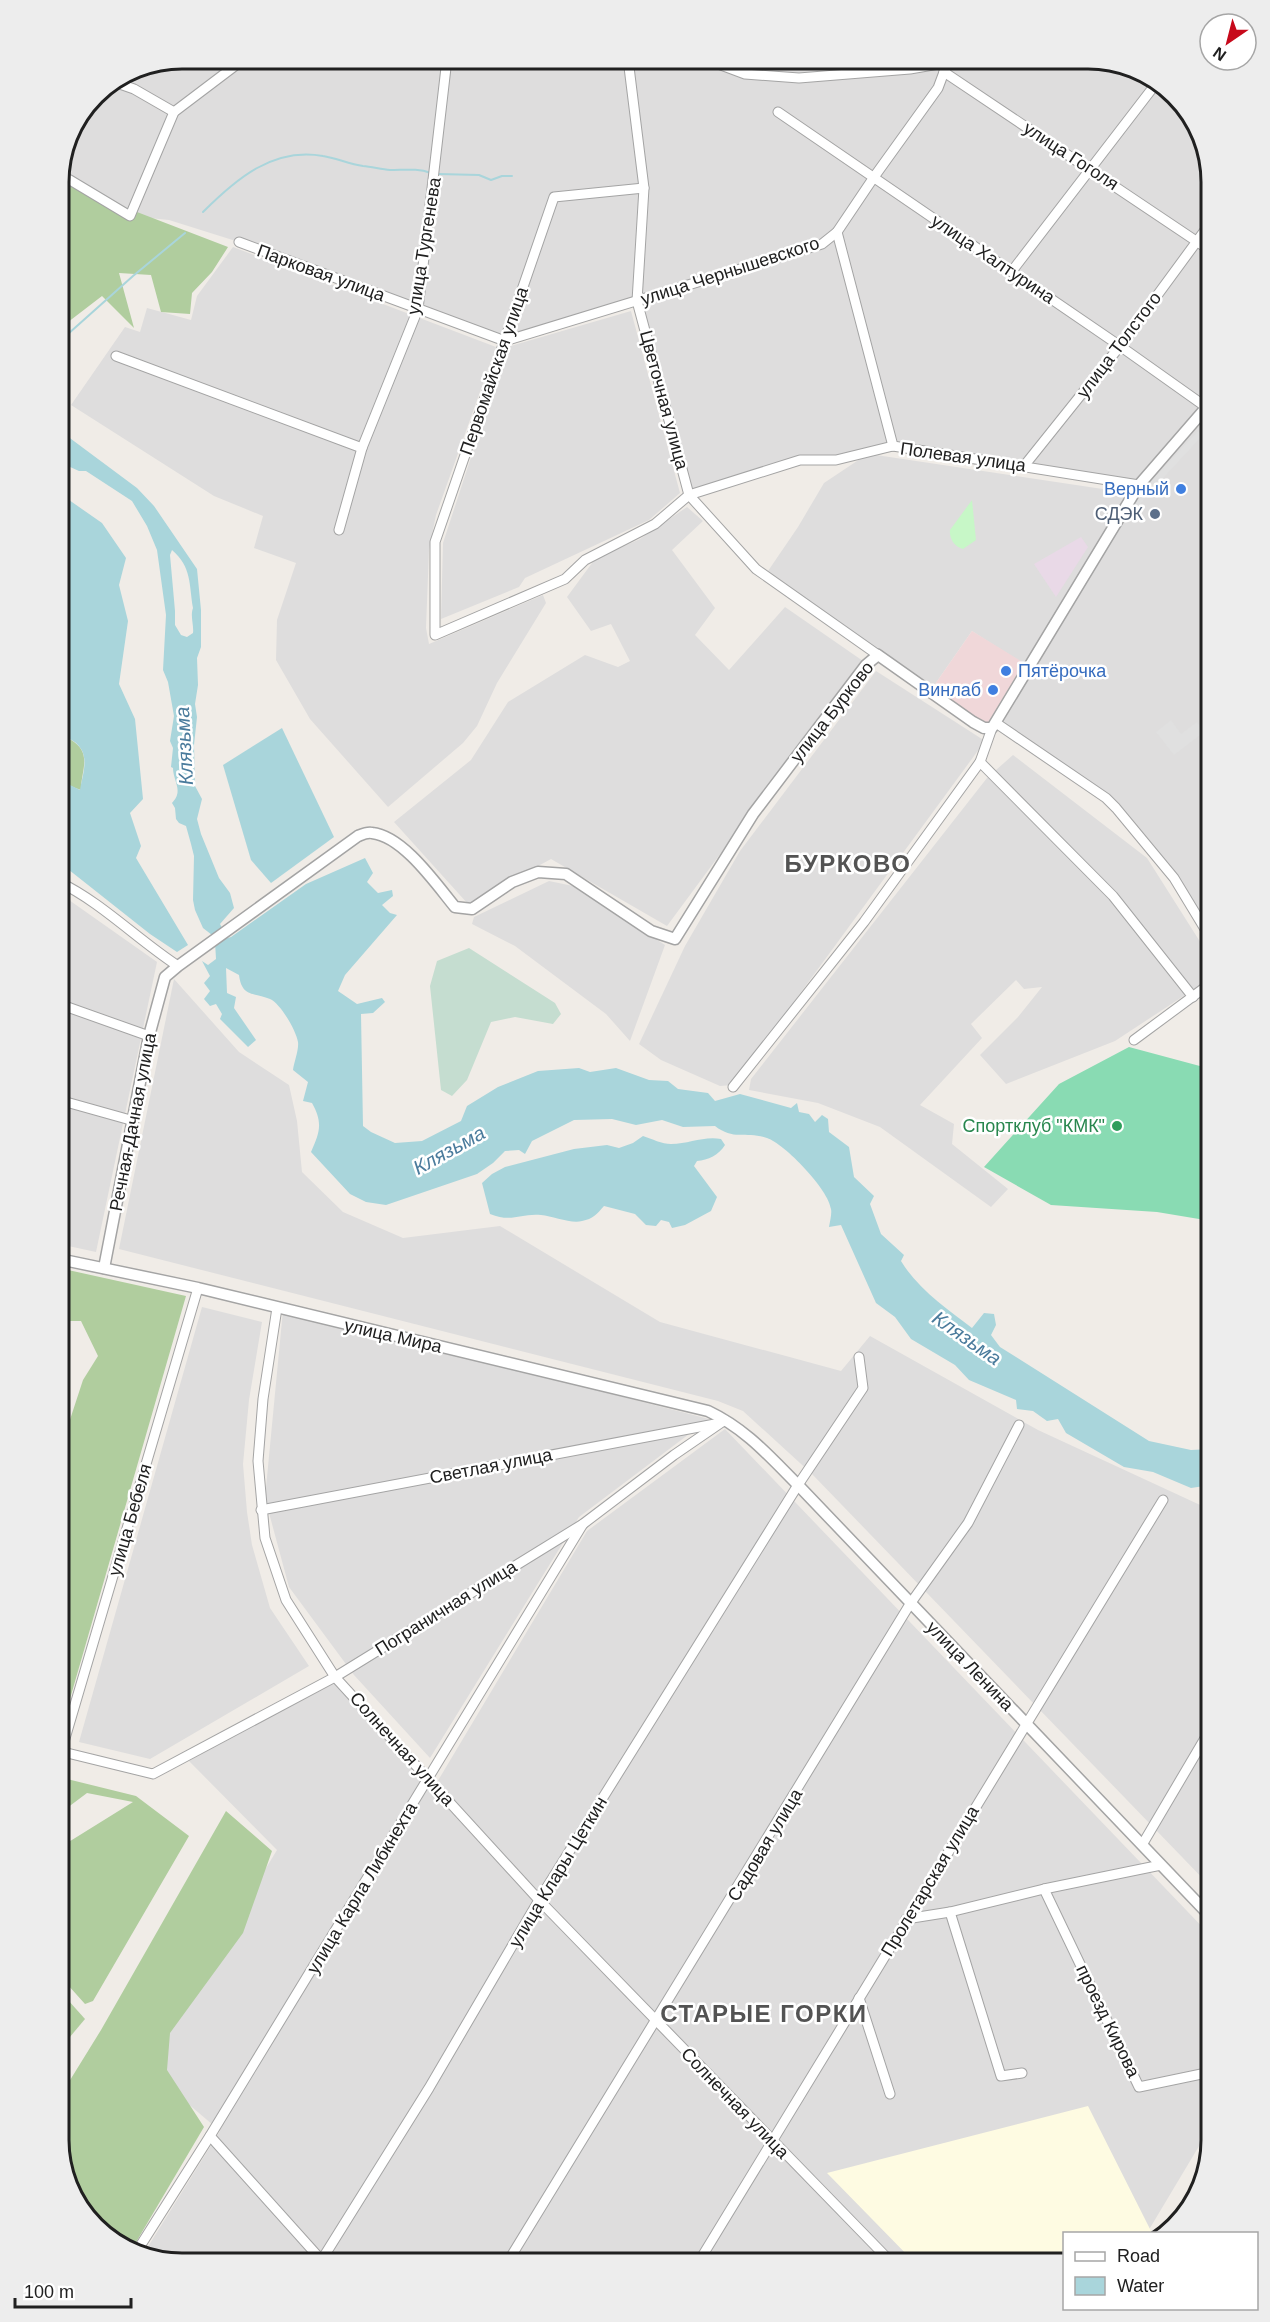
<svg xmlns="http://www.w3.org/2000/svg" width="1270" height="2322" font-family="Helvetica,sans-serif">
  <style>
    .residential { fill: #dedddd }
    .commercial { fill: #f0d7d9 }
    .industrial { fill: #e9d9e7 }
    .education { fill: #fefbe2 }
    .forest { fill: #b0cd9e }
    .wetland { fill: #c5ddd0 }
    .park { fill: #c7f7c7 }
    .pitch { fill: #89dbb3 }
    .parking { fill: #e0e0e0 }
    .water { fill: #a9d5db; fill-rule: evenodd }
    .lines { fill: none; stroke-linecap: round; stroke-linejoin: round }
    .stream { stroke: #a9d5db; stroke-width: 2 }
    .minor-casing { stroke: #a4a4a4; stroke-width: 11 }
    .tertiary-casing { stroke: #a4a4a4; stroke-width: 13 }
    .minor { stroke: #fff; stroke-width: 9 }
    .tertiary { stroke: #fff; stroke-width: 10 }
    .shop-dot { fill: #3f7fe0; stroke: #fff; stroke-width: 2 }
    .service-dot { fill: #5c6f8a; stroke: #fff; stroke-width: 2 }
    .leisure-dot { fill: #2e9e5b; stroke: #fff; stroke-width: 2 }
    .labels { text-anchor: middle; stroke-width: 5; stroke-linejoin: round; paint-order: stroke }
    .street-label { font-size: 18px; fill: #202020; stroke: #fff }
    .shop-label { font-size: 18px; fill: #366cbe; stroke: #fff; text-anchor: end }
    .service-label { font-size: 18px; fill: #4e5e75; stroke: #fff; text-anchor: end }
    .leisure-label { font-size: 18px; fill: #27864d; stroke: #fff; text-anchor: end }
    .water-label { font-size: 20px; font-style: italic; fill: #4a7b9c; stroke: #fff }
    .district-label { font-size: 24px; font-weight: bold; letter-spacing: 1.5px; fill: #535353; stroke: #fff }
    .rim { fill: none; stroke: #202020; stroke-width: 3 }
  </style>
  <rect width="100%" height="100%" fill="#f0ece7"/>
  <!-- residential -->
  <g class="residential">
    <polygon points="182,59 1096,59 1157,80 1202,135 1211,182 1211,402 1139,485 893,446 836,460 800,460 689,495 637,301 505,341 239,242 169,220 130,216 59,174 68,135 95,94 135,68"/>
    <polygon points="233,247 496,347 436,515 429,550 426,628 429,644 543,595 546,603 497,683 477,726 463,743 388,807 310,719 276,660 277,620 296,563 254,548 263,516 214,496 71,405 125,327 140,332 147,308 191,320 197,296"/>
    <polygon points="631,311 680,493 649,520 525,578 519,587 441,619 443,543 507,347"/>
    <polygon points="1211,413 1211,931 1176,875 1131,818 1105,792 1002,721 1033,668 1017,660 972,631 931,690 768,571 798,527 824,483 863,457 876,455 1136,494"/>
    <polygon points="687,507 703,521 672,550 715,608 695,635 729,670 785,607 863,661 667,926 551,859 468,904 394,822 471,760 508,702 585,655 618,667 630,661 611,624 591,631 567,597 595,559 640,539"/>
    <polygon points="876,671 985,741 733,1085 720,1086 661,1060 639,1044 685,946 740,851"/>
    <polygon points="1013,755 1147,858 1211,959 1211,978 1115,1041 1006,1084 980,1055 1018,1017 1042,987 1024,989 1016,980 971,1024 982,1038 920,1105 954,1124 952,1144 1008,1189 991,1207 880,1127 818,1103 749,1090 751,1079 987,778"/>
    <polygon points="549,881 573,886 665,945 630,1041 606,1014 515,946 472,924 474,917"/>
    <polygon points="59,893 157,962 96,1252 59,1244"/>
    <polygon points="174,979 239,1052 289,1085 297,1121 302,1172 343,1212 403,1238 500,1226 660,1322 841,1371 870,1336 1038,1430 1211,1510 1211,1887 812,1474 743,1411 718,1401 119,1249"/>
    <polygon points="202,1307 262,1322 249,1400 243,1464 247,1512 252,1545 270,1608 309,1666 150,1759 79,1742"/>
    <polygon points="283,1310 709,1419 579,1517 430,1758 354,1675 289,1587 265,1498"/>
    <polygon points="725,1429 1211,1936 1211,2126 1147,2233 1064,2234 1064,2263 174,2263 144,2253 220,2131 145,2067 277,1850 189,1761 332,1678 433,1789 587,1531"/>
  </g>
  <!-- commercial -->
  <polygon class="commercial" points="972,631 1024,663 986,726 931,690"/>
  <!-- industrial -->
  <polygon class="industrial" points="1081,537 1088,547 1056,597 1034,564"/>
  <!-- education -->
  <polygon class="education" points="1088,2106 1152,2233 1064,2234 1064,2263 915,2263 827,2173"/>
  <!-- forest -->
  <g class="forest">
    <polygon points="59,182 228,247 212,272 192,293 190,314 161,312 151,275 119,273 134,328 102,296 59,329"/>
    <path d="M68,738C94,752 81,769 81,790C57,782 59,775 59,752L60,753Z"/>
    <polygon points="59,1268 186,1296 59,1737 59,1444 62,1444 83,1380 98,1356 81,1321 65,1321 59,1340"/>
    <polygon points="59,1777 136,1796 189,1836 93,2001 85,2004 59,1975 59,1848 133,1802 87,1793 59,1814"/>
    <polygon points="226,1811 272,1851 243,1933 170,2033 167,2070 204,2127 132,2249 113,2242 68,2187 59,2140 59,2098 101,2030"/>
    <polygon points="59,1990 85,2019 59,2050"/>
  </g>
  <!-- wetland -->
  <polygon class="wetland" points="469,948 555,1003 561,1014 553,1024 515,1017 491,1022 467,1080 452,1096 441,1090 430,986 437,961"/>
  <!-- park -->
  <path class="park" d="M972,500L976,540L963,549C955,547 949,539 950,530Z"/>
  <!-- pitch -->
  <polygon class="pitch" points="1129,1047 1211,1069 1211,1221 1157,1212 1051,1205 984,1167 1059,1084"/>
  <!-- parking -->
  <g class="parking">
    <polygon points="1198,431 1203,435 1154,488 1131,515 1126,511 1149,483"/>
    <polygon points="1171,720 1181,734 1197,722 1204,732 1174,755 1156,732"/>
  </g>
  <!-- water -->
  <g class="water">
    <path d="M59,430L137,488L154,506L197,569L201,610V647L197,658L198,685L195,704L197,717L194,745L195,786L202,799L197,819L201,834L219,878L230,893L234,908L220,924L222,928L212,935L203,928L195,910L193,900L194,856L191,844L186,826L179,823L176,819L175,808L172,803C184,791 173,781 173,768L171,767L173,748L170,741L174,716L168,682L163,670L166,615L157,550L147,526L132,501L86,471H79L59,462ZM172,550C192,567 189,585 193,608C190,616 194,625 193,633L187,637L181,635L175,625V611L170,555Z"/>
    <path d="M59,493L102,523L126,558L119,585L128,621L119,684L135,719L143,799L130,813L141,846L136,858L188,945L177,952L150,934L59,862V773L60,780L80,790C83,771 93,750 68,738L60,753L59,752V608L64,609L59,585Z"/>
    <polygon points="282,728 334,837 271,883 251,860 223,765"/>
    <path d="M365,858L373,873L367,882L378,893L392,890L393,896L382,905L390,913L397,915L345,975L338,991L357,1004L382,998L385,1002L373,1013L361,1014L363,1126L371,1132L395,1143L422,1141L461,1121L467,1106L498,1087L538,1071L579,1068L590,1072L616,1068L649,1080L668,1081L678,1089L708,1093L715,1101L740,1094L791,1108L797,1103L799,1112L809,1114L815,1122L822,1115L828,1119L829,1132L849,1147L854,1177L874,1196L870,1204L881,1234L904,1255L901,1261C917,1288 947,1309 972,1328L984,1313L994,1314L996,1325L991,1335L1000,1347L1149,1441L1191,1450L1211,1449V1485L1191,1488L1153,1472L1124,1467L1066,1433L1058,1419L1047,1421L1033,1411L1017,1409L1016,1400L969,1380L955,1365L911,1339L895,1317L876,1303L841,1225L829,1227C830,1221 832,1214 831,1209C829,1190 785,1144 767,1138C747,1131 734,1141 715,1126L683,1127L662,1120L636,1125L612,1119L574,1120L532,1141L525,1154L519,1150L505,1151L493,1163L477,1174L386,1205L366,1202L350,1194L311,1152C320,1132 323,1123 312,1103L303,1101L308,1082L293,1070C294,1062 299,1050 298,1042C296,1030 280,1003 270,999C254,992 242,998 239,975L226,968L227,993L236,997L234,1008L256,1040L248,1047L220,1019L222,1014L216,1004L210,1006L204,999L210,991L204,983L210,976L202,961L208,965L216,959L215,942L231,937L306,884Z"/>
    <path d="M643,1136C652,1139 662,1144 671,1144C689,1144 703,1136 721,1139L725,1145C719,1155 708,1160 697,1161L694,1166L717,1197L711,1211L685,1225L672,1228L669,1222L661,1220L656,1226L646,1225L635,1214L604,1206C597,1214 593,1219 582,1221C571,1224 553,1216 541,1215C521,1213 512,1223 490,1214L482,1183L492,1174L505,1167L574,1149L607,1145L619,1148L633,1143Z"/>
  </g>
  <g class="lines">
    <!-- stream -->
    <g class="stream">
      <polyline points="438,174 479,175 491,180 502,176 512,176"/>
      <path d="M203,212C236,179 273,147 323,156C336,158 349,164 363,166C372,167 381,169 390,170C405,170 417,168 431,173"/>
      <polyline points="59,342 133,276 185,233"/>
    </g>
    <!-- minor casing -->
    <g class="minor-casing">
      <g id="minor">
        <polyline points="628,59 644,188 637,301 689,495 756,569 878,655"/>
        <polyline points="705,59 745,74 799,78 910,69 950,62 952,59"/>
        <polyline points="945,59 950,62 944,72 1211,251"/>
        <polyline points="114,82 134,89 174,112"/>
        <polyline points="778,112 1120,346 1206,407"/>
        <polyline points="59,176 70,180 130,216 174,112 244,59"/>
        <polyline points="644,188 554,197 435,542 435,635 565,579 585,560 655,524 689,495 800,460 836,460 893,446 1139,485"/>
        <polyline points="837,232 893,446"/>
        <polyline points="239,242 505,341"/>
        <polyline points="1012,271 1158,81"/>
        <polyline points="505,341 822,244 837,232 874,177 938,88 944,72"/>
        <polyline points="116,356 362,448"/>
        <polyline points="1024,466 1120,346 1211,222"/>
        <polyline points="339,530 362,448 418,309 447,59"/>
        <polyline points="996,723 1106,798 1116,808 1174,878 1211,939"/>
        <polyline points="980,762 1113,896 1193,997"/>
        <path d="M59,882C101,902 138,940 178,966"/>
        <polyline points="59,1004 149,1036"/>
        <polyline points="1134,1040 1211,983"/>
        <polyline points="733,1087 864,922 980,762 992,728"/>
        <polyline points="59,1100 134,1121"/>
        <polyline points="277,1308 263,1399 258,1461 265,1538 286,1600 335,1677 539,1900 892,2263"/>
        <polyline points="261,1510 715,1424"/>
        <polyline points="59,1751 153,1774 335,1677 583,1524 674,1455 725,1420"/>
        <polyline points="61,1752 198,1288"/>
        <polyline points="1142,1845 1211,1728"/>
        <polyline points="1044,1889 1139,2087 1211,2072"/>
        <polyline points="950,1912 1001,2076 1022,2073"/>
        <polyline points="906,1919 950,1912 1044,1889 1161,1865"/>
        <polyline points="859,1998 890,2094"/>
        <polyline points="210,2136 324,2263"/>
        <polyline points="1181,2217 1197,2188"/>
        <polyline points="137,2251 210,2136 583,1524"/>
        <polyline points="321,2261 429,2088 539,1900 798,1485 863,1388 859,1357"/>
        <polyline points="507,2263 910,1604 968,1523 1019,1425"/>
        <polyline points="698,2263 1163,1500"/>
      </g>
    </g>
    <!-- tertiary casing -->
    <g class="tertiary-casing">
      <g id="tertiary">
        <path d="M59,1259L198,1288L708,1411C746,1429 769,1456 798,1485L1211,1917"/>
        <path d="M104,1268L149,1036L165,977L178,966L358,836C363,834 367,832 372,833C403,836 436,884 455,907L472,909L512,882L538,872L566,874L651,931L675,939L753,814L866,665L878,655L973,722L984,728H992L1139,485L1211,402"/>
      </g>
    </g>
    <!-- minor -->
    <use href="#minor" class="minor"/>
    <!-- tertiary -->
    <use href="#tertiary" class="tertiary"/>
  </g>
  <!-- markers -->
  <g class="shop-dot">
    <circle cx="1181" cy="489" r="6"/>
    <circle cx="1006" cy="671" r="6"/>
    <circle cx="993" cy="690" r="6"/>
  </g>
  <circle class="service-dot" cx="1155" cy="514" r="6"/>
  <circle class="leisure-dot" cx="1117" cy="1126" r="6"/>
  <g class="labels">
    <!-- street labels -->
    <g class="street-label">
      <text transform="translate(1071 156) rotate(33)" y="6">улица Гоголя</text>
      <text transform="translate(424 246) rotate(-81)" y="6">улица Тургенева</text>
      <text transform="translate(993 259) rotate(34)" y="6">улица Халтурина</text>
      <text transform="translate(730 271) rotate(-18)" y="6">улица Чернышевского</text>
      <text transform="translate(321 273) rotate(20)" y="6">Парковая улица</text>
      <text transform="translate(1119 345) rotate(-53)" y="6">улица Толстого</text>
      <text transform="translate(494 371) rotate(-71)" y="6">Первомайская улица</text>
      <text transform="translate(664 400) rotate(75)" y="6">Цветочная улица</text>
      <text transform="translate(963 457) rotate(8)" y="6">Полевая улица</text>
      <text transform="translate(832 712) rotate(-52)" y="6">улица Бурково</text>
      <text transform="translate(133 1122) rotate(-79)" y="6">Речная-Дачная улица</text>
      <text transform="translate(393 1336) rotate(13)" y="6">улица Мира</text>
      <text transform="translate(491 1466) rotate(-11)" y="6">Светлая улица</text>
      <text transform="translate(130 1520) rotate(-74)" y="6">улица Бебеля</text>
      <text transform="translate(446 1608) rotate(-32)" y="6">Пограничная улица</text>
      <text transform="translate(970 1666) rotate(46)" y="6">улица Ленина</text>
      <text transform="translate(402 1749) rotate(48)" y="6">Солнечная улица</text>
      <text transform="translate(765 1845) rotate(-59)" y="6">Садовая улица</text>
      <text transform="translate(558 1872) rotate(-59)" y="6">улица Клары Цеткин</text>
      <text transform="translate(930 1881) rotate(-59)" y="6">Пролетарская улица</text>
      <text transform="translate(362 1888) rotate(-59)" y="6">улица Карла Либкнехта</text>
      <text transform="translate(1108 2021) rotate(64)" y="6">проезд Кирова</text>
      <text transform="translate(735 2103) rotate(46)" y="6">Солнечная улица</text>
    </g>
    <!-- shop labels -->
    <g class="shop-label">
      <text x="1169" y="495">Верный</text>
      <text x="1018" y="677" text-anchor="start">Пятёрочка</text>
      <text x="981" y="696">Винлаб</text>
    </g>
    <!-- service labels -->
    <g class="service-label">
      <text x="1143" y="520">СДЭК</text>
    </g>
    <!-- leisure labels -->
    <g class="leisure-label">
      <text x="1105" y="1132">Спортклуб "КМК"</text>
    </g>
    <!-- water labels -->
    <g class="water-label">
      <text transform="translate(184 746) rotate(-93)" y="7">Клязьма</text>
      <text transform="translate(449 1150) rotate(-29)" y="7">Клязьма</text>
      <text transform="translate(967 1338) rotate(35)" y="7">Клязьма</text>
    </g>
    <!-- district labels -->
    <g class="district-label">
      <text x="848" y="872">БУРКОВО</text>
      <text x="764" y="2022">СТАРЫЕ ГОРКИ</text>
    </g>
  </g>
  <!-- crop -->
  <path d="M0 0H1270V2322H0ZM182 69H1088A113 113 0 0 1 1201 182V2140A113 113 0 0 1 1088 2253H182A113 113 0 0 1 69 2140V182A113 113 0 0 1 182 69Z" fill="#ededed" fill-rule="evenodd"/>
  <path class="rim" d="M182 69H1088A113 113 0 0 1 1201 182V2140A113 113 0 0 1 1088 2253H182A113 113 0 0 1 69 2140V182A113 113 0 0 1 182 69Z"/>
  <!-- legend -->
  <rect x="1063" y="2232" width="195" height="78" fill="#ffffff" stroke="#a6a6a6" stroke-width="1.5"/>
  <rect x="1075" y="2252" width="30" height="9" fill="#ffffff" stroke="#a6a6a6" stroke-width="1.5"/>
  <text x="1117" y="2262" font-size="18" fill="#202020">Road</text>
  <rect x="1075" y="2277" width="30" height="18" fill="#a9d5db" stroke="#a6a6a6" stroke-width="1.5"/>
  <text x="1117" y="2292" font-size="18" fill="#202020">Water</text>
  <!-- north arrow -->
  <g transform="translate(1228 42) rotate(215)"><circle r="28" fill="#ffffff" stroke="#a6a6a6" stroke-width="1.5"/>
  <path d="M0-4.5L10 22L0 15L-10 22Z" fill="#c7091b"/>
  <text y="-9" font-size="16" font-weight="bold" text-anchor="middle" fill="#202020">N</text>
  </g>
  <!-- scale -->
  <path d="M15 2298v9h116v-9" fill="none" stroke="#202020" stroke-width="3"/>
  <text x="24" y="2298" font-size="18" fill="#202020" stroke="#ffffff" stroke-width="4.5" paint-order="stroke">100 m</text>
</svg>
